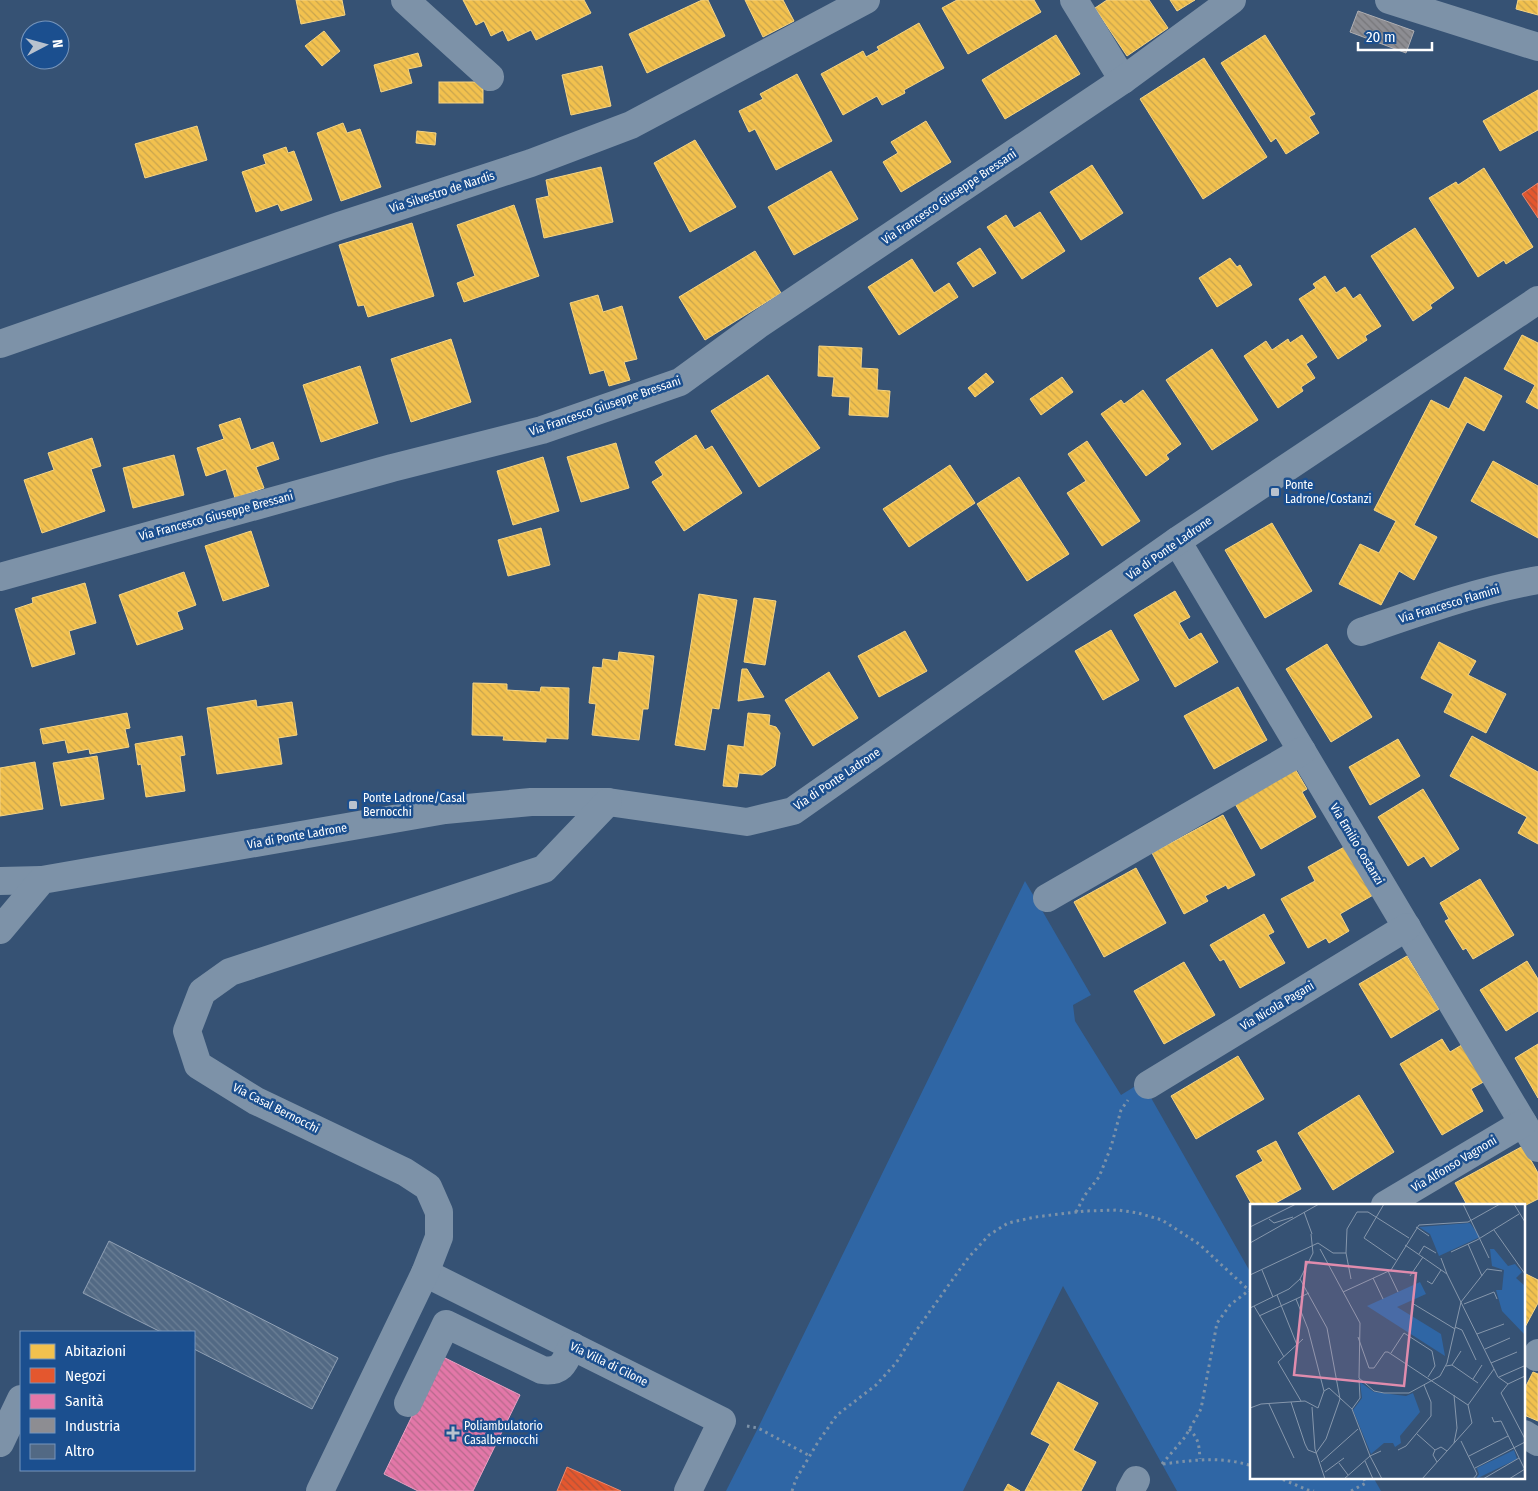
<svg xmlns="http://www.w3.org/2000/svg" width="1538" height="1491" font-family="'Fira Sans Condensed',sans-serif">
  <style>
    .park { fill: #2f66a5 }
    .homes { fill: url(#homes-back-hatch); stroke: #f6d483 }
    .shops { fill: url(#shops-back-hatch); stroke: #ec896d }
    .health { fill: url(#health-back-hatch); stroke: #eba0c2 }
    .industry { fill: url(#industry-back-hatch); stroke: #afafb3 }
    .building { fill: url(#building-back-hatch); stroke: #92a2b6 }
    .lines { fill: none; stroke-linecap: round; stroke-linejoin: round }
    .path { stroke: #7d92a8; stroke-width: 3; stroke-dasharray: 2.5 4; stroke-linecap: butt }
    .minor { stroke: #7d92a8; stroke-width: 28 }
    .poi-dot { fill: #b9c2ce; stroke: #1b4f8f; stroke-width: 2 }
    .labels { text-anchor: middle; stroke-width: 5; stroke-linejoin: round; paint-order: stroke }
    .street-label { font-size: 12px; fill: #fff; stroke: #1b4f8f }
    .poi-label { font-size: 12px; fill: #fff; stroke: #1b4f8f; text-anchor: start }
    .inset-road { fill: none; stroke: #8697ac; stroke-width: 1 }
    .view { fill: #e08cad; fill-opacity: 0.15; stroke: #e08cad; stroke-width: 2.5 }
    .inset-edge { fill: none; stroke: #fff; stroke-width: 2.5 }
  </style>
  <defs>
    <pattern id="homes-back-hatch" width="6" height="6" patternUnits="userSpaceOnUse" patternTransform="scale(1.25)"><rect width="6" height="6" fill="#f2c14e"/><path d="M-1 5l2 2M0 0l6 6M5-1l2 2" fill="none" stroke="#c8a44e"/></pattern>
    <pattern id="shops-back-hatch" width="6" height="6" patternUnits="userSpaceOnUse" patternTransform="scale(1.25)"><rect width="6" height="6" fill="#e4572e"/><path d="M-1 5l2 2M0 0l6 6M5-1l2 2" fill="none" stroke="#af5338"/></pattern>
    <pattern id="health-back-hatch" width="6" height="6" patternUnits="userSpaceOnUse" patternTransform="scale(1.25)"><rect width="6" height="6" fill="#e377a8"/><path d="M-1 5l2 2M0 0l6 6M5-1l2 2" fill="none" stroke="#b66a8c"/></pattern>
    <pattern id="industry-back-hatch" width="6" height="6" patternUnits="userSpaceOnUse" patternTransform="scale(1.25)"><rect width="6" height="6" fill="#8d8d92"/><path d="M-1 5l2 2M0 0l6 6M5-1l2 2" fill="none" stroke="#76767a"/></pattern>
    <pattern id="building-back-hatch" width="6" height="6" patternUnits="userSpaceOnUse" patternTransform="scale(1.25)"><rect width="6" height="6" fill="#526984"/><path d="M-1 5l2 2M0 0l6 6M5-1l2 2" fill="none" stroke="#6c8096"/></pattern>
  </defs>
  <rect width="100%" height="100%" fill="#365274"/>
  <!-- park -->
  <polygon class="park" points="1025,881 1091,995 1073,1005 1075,1021 1121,1095 1142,1082 1252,1275 1252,1477 1373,1477 1381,1491 1177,1491 1063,1286 963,1491 726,1491 758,1428"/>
  <!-- homes -->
  <g class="homes">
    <polygon points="296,0 342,0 345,15 301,24"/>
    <polygon points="463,0 584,0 591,13 536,40 531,30 508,41 503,30 491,36 484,21 476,25"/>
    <polygon points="702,0 708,0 725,36 647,73 629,34"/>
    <polygon points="745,0 783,0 794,21 763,37"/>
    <polygon points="957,0 1034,0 1041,12 968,54 942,8"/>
    <polygon points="1107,0 1149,0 1168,28 1127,56 1095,8"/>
    <polygon points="1170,0 1195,0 1177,11"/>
    <polygon points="1518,0 1538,0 1538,15 1516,9"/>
    <polygon points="919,23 944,68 904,90 905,93 882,105 877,96 843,115 821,74 863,51 866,57 879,50 877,47"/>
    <polygon points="324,31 340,51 322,66 305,46"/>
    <polygon points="1056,35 1080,74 1005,119 982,80"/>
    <polygon points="1265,35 1315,114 1309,117 1319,133 1286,154 1276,138 1271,142 1221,63"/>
    <polygon points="418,53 422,66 408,69 412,83 381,92 374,65"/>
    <polygon points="1204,58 1267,157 1203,199 1140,99"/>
    <polygon points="602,66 611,106 571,115 562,75"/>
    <polygon points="797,74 832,141 776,170 755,129 749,132 739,111 763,99 760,94"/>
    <rect x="439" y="82" width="44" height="21"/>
    <polygon points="1538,90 1538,130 1500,151 1483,121"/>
    <polygon points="926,121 951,162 901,192 883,162 898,153 891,142"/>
    <polygon points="343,123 347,133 360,129 381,187 341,201 317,133"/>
    <polygon points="197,126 207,160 145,178 135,144"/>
    <polygon points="417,131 436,133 435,145 416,143"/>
    <polygon points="695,140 736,207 690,232 654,163"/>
    <polygon points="286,147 288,153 294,151 312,200 281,211 278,204 256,212 242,172 266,164 263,155"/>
    <polygon points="1092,165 1123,213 1081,240 1050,192"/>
    <polygon points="601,167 613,222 544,238 536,199 549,196 546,180"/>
    <polygon points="1484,168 1533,247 1506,264 1504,260 1478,277 1429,198 1456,182 1458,185"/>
    <polygon points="831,171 858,219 794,255 768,207"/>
    <polygon points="514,205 539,276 464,302 457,283 475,276 457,225"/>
    <polygon points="1040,212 1065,251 1022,279 987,227 1006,215 1014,228"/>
    <polygon points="412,223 434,296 368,317 364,305 358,306 339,245"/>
    <polygon points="1415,228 1454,288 1430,305 1432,308 1413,321 1371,256"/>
    <polygon points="980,248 996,273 973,287 957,263"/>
    <polygon points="755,251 781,293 705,340 679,297"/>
    <polygon points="1230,258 1237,267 1240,265 1252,285 1217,307 1199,278"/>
    <polygon points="912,259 934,293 949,283 958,297 899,335 868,287"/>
    <polygon points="1325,276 1336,293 1345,287 1353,299 1360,294 1381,326 1365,336 1367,340 1338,359 1299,299 1316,288 1313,284"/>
    <polygon points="598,295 603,312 622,306 637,359 624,362 630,380 609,386 604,370 590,374 570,303"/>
    <polygon points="1302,335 1317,357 1306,364 1315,378 1301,387 1303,391 1278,408 1244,356 1266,341 1272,350 1288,339 1290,343"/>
    <polygon points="1522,335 1538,343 1538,409 1526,402 1535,385 1504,369"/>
    <polygon points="451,339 471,402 411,422 391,359"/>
    <polygon points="819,346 862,348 861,368 878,369 877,390 890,391 888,417 849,415 850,397 832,396 834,377 818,376"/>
    <polygon points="1212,349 1258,420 1212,450 1166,380"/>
    <polygon points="360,366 378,423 321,442 303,385"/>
    <polygon points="986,373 994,382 975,397 968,388"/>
    <polygon points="768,375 820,448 759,487 711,411"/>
    <polygon points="1062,377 1073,392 1041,415 1030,399"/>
    <polygon points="1465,377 1502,396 1484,431 1467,422 1414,525 1437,537 1414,580 1399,571 1381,605 1339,584 1360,544 1379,553 1396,521 1374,510 1431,400 1449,409"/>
    <polygon points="1143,390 1181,444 1166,455 1169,459 1146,476 1101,414 1121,400 1124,404"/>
    <polygon points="240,418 251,450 273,442 279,459 256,467 264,488 235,498 226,469 206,476 197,448 224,439 219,425"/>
    <polygon points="696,435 705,450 712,446 742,493 684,531 652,482 663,475 655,462"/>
    <polygon points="92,438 101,466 91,469 105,511 42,533 24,480 54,470 48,453"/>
    <polygon points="1087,441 1140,521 1102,546 1067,493 1086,481 1068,454"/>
    <polygon points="616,443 629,488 581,502 567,457"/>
    <polygon points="174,455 184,495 133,508 123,468"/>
    <polygon points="543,457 559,511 513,525 497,471"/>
    <polygon points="1493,461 1538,486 1538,538 1471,501"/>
    <polygon points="950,465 975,503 909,547 883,509"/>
    <polygon points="1019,477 1069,554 1027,581 977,504"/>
    <polygon points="1272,523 1312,591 1265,618 1225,550"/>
    <polygon points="541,528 550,565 508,576 498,540"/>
    <polygon points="251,531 269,586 223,601 205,546"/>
    <polygon points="184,572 196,605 177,612 183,629 137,645 119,595"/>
    <polygon points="85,583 96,623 69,631 75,654 32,667 15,609 33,603 32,598"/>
    <polygon points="1175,591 1190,617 1179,623 1189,640 1201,633 1218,662 1175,687 1134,615"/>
    <polygon points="699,594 737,600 719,709 712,708 705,750 675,745"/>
    <polygon points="754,598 776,601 765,665 744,662"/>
    <polygon points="1111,630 1139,680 1103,700 1075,651"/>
    <polygon points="905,631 927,671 879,697 858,656"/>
    <polygon points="1439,642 1476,661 1468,675 1506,694 1486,733 1444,712 1453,694 1421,678"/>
    <polygon points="1327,644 1372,717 1331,742 1286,669"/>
    <polygon points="619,652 654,656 648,709 643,709 639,740 592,735 596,704 589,703 593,667 602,668 603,659 618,661"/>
    <polygon points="742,669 747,669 764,697 738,701"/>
    <polygon points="829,672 858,718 813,746 785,700"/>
    <polygon points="473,683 507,684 507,690 540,692 541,687 569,688 568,739 546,738 546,742 503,740 504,736 472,735"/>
    <polygon points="1238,687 1267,740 1214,769 1184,716"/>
    <polygon points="256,700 257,707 292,702 297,735 278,738 282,764 217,774 207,708"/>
    <polygon points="127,713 130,728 125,729 129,747 90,754 89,749 68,753 65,740 43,744 40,729"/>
    <polygon points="748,713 770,715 769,725 776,727 780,733 775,766 762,775 739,773 737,787 723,786 728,745 744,747"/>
    <polygon points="182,736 185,755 180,756 185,791 146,797 141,764 138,765 135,744"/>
    <polygon points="1472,736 1538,772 1538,844 1518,833 1527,817 1450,776"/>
    <polygon points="1398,739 1420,776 1370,805 1349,767"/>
    <polygon points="97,756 104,799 61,806 53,763"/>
    <polygon points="35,762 43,809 0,816 0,768"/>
    <polygon points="1294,767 1307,789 1302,792 1316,817 1261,849 1234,802"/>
    <polygon points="1423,789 1459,849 1431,867 1424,856 1408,866 1378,817"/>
    <polygon points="1223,815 1255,875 1228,889 1226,885 1205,896 1208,901 1184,914 1152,853"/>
    <polygon points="1348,845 1375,894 1340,914 1349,931 1329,943 1326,938 1308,948 1281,899 1315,881 1308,867"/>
    <polygon points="1136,868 1166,923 1104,957 1074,902"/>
    <polygon points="1480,879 1514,935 1473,959 1466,948 1463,950 1445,921 1449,919 1440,903"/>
    <polygon points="1264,914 1274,932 1268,935 1285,963 1240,988 1224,959 1220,961 1210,945"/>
    <polygon points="1407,956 1439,1009 1391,1038 1359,984"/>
    <polygon points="1527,961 1538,979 1538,1011 1506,1031 1480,990"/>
    <polygon points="1184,962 1215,1015 1164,1044 1134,991"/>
    <polygon points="1442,1039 1450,1052 1465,1043 1487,1080 1471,1089 1483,1111 1442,1135 1400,1064"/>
    <polygon points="1538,1044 1538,1098 1515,1058"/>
    <polygon points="1238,1056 1264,1099 1196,1139 1171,1096"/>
    <polygon points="1359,1095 1394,1152 1333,1190 1298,1133"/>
    <polygon points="1276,1141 1301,1189 1272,1205 1252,1205 1236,1176 1263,1161 1257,1151"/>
    <polygon points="1523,1146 1538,1173 1538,1199 1524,1206 1524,1205 1467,1205 1455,1183"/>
    <polygon points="1524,1273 1538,1280 1538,1303 1524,1329"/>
    <polygon points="1533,1372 1538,1374 1538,1421 1524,1415 1524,1390"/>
    <polygon points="1058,1382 1098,1403 1073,1450 1096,1462 1081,1491 1025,1491 1050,1444 1031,1434"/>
    <polygon points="1008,1484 1020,1491 1004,1491"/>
  </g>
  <!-- shops -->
  <g class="shops">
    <polygon points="1538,183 1538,218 1522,194"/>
    <polygon points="567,1467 621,1491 557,1491"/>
  </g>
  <!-- health -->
  <polygon class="health" points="441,1356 520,1395 473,1491 418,1491 384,1474"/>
  <!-- industry -->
  <polygon class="industry" points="1358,11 1414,31 1406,53 1350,32"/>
  <!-- building -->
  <polygon class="building" points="109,1241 338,1358 312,1409 194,1349 194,1332 161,1332 83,1293"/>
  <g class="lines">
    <!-- path -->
    <g class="path">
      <polyline points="1076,1212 1085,1195 1099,1177 1111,1147 1121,1110 1128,1100"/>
      <polyline points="747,1426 758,1428 810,1456"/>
      <path d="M1189,1429C1199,1439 1199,1445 1200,1459"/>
      <polyline points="1162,1464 1185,1437 1201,1409 1217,1323 1230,1305 1252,1288"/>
      <path d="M1163,1464C1194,1460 1221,1456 1252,1466"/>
      <polyline points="1277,1477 1308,1490 1314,1491"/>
      <polyline points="792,1491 796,1479 818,1442 837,1415 876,1385 896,1363 918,1328 968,1258 989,1235 1008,1223 1035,1217 1085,1211 1118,1210 1138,1213 1162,1220 1199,1244 1252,1293"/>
      <polyline points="1351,1491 1366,1483 1363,1477"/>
    </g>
    <!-- minor -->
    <g class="minor">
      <polyline points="405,0 490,77"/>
      <polyline points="1074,0 1123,80"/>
      <polyline points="1389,0 1538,47"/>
      <polyline points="0,344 339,226 531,163 631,125 866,0"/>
      <polyline points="1177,541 1538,1148"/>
      <polyline points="0,577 392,468 542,430 680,382 758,325 1123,80 1232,0"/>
      <path d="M1361,632C1419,612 1477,591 1538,580"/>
      <polyline points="0,881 42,880"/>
      <polyline points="1047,898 1302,751"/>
      <polyline points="0,930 42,880 445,810 531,802 608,802 747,822 793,811 1177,541 1538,300"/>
      <polyline points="1148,1085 1407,927"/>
      <polyline points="1385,1205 1523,1123"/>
      <polyline points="425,1273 722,1421 688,1491"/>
      <polyline points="1536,1357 1538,1353"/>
      <path d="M408,1403L446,1324L542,1370C562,1373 565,1362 572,1346"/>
      <polyline points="1524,1434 1538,1442"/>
      <polyline points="0,1443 21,1399"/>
      <polyline points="320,1491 425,1273 439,1237 439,1212 428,1187 405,1172 256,1101 198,1065 187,1031 202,992 230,972 544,869 608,802"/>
      <polyline points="1130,1491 1136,1480"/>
    </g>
  </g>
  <!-- markers -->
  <g class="poi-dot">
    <rect x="1270" y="487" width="10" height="10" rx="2.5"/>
    <rect x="348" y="800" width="10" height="10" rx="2.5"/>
    <path d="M450.5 1425.5h5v5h5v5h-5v5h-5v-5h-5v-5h5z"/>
  </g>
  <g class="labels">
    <!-- street labels -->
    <g class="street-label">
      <text transform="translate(442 192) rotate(-18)" y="4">Via Silvestro de Nardis</text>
      <text transform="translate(949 197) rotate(-34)" y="4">Via Francesco Giuseppe Bressani</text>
      <text transform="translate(605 406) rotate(-19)" y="4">Via Francesco Giuseppe Bressani</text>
      <text transform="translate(216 516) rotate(-15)" y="4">Via Francesco Giuseppe Bressani</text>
      <text transform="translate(1169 548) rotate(-35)" y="4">Via di Ponte Ladrone</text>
      <text transform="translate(1449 604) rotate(-17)" y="4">Via Francesco Flamini</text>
      <text transform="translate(837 779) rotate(-34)" y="4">Via di Ponte Ladrone</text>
      <text transform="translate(297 836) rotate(-10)" y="4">Via di Ponte Ladrone</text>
      <text transform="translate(1357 844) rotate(59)" y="4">Via Emilio Costanzi</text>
      <text transform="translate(1277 1006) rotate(-31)" y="4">Via Nicola Pagani</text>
      <text transform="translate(276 1108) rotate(27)" y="4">Via Casal Bernocchi</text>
      <text transform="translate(1454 1164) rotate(-31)" y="4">Via Alfonso Vagnoni</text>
      <text transform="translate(609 1364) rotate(26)" y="4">Via Villa di Cilone</text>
    </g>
    <!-- poi labels -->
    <g class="poi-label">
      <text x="1285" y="489">Ponte<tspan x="1285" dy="14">Ladrone/Costanzi</tspan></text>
      <text x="363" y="802">Ponte Ladrone/Casal<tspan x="363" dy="14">Bernocchi</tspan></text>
      <text x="464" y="1430">Poliambulatorio<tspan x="464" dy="14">Casalbernocchi</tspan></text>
    </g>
  </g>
  <!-- overview -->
  <g transform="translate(1250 1204)">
    <rect width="275" height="275" fill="#365274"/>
    <path d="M220,19L230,33L189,52L180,30L169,23ZM264,246L267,255L226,275L229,270L227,264Z" fill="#2f66a5"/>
    <path d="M240,45H244L258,62L265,60L272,68L266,74L275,82V131L252,107L246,86H252L254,66L242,62Z" fill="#2f66a5"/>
    <path d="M170,78L176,90L147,103L191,130L195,152L117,102ZM110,178L124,188L156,192L163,189L170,208L150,232L151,239L145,243L143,239H134L121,250L103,206L112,194Z" fill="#2f66a5"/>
    <path class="inset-road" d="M134,0L114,34L146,56M213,0L239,54M264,0L275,18M54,8L62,30M19,15L24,19L43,13M0,23L46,0M166,23L179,32M244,26L275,70M0,39L69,0M68,39L83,49H96M218,40L232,72M155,41L197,70L248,173L258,180M70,45L110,119L109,174L124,187L134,189H159L190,172L197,159L211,98L237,65L252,67M201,48L227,36L269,10M169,50L174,42L186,49M191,54L197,70M12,66L23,93M138,67L148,88M0,71L68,39M160,72L173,53M123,74L133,95M101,75L96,49L97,25L107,8H118L159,34M177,77L182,80L191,66M93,88L141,66L169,21L218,18L250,0M27,91L47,141M46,95L58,125L74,187M162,99L205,125M214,100L244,88L247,95M4,102L34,153M0,104L39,85L50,75L63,49L61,30M9,112L59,89M205,123L212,126L226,156M227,130L254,120M108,133L119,164H124L135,148H138L218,201L222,219L172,275M235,145L260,134M141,149L154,129L182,147L185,162L178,173M241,159L267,148M202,161L211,147M196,162L202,161L228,179M249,173L274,162M223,175L232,161M204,191L207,224L204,239M51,197L28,158L53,135M41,198L55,240L58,246L66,249L76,235L90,195L77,124L50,75M19,200L44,254M218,201L244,165M62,203L65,245L75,275M0,204L11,200L55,197L68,204L74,187L79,184L102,205L110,194L109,175M242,213L244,218L251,217L275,266M167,230L185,246M275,235L251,189L258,180L275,172M211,237L227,270L223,275M148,246L156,242L181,212V198L174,181M131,247L120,252L132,275M219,252L258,232M115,257L123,275M71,258L108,225M187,258L183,251L185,246L191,243L197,247M89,259L98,271M225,264L275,238M75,268L94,254M94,275L120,252L102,205M233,275L269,254M259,275L275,265"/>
    <path class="view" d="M56,58L166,69L154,182L44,171Z"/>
    <rect width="275" height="275" class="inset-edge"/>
  </g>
  <!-- legend -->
  <rect x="20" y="1331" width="175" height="140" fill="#1b4f8f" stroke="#7695bc"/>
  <rect x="30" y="1344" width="25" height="15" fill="#f2c14e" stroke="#7695bc"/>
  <text x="65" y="1356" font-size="15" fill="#ffffff">Abitazioni</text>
  <rect x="30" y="1368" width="25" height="15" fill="#e4572e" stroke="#7695bc"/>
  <text x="65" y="1381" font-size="15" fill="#ffffff">Negozi</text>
  <rect x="30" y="1394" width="25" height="15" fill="#e377a8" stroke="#7695bc"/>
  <text x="65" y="1406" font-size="15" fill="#ffffff">Sanità</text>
  <rect x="30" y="1418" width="25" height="15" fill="#8d8d92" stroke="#7695bc"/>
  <text x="65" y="1431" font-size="15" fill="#ffffff">Industria</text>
  <rect x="30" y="1444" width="25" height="15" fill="#526984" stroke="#7695bc"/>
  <text x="65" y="1456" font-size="15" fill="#ffffff">Altro</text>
  <!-- north arrow -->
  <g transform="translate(45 45) rotate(84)"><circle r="24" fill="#1b4f8f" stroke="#7695bc"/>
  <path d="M0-4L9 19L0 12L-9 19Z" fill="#b9c2ce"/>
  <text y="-8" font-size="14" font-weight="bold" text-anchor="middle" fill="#ffffff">N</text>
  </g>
  <!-- scale -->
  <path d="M1358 42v8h74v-8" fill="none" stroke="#ffffff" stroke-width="2.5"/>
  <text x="1366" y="42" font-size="15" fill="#ffffff" stroke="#1b4f8f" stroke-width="4" paint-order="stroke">20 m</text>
</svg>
